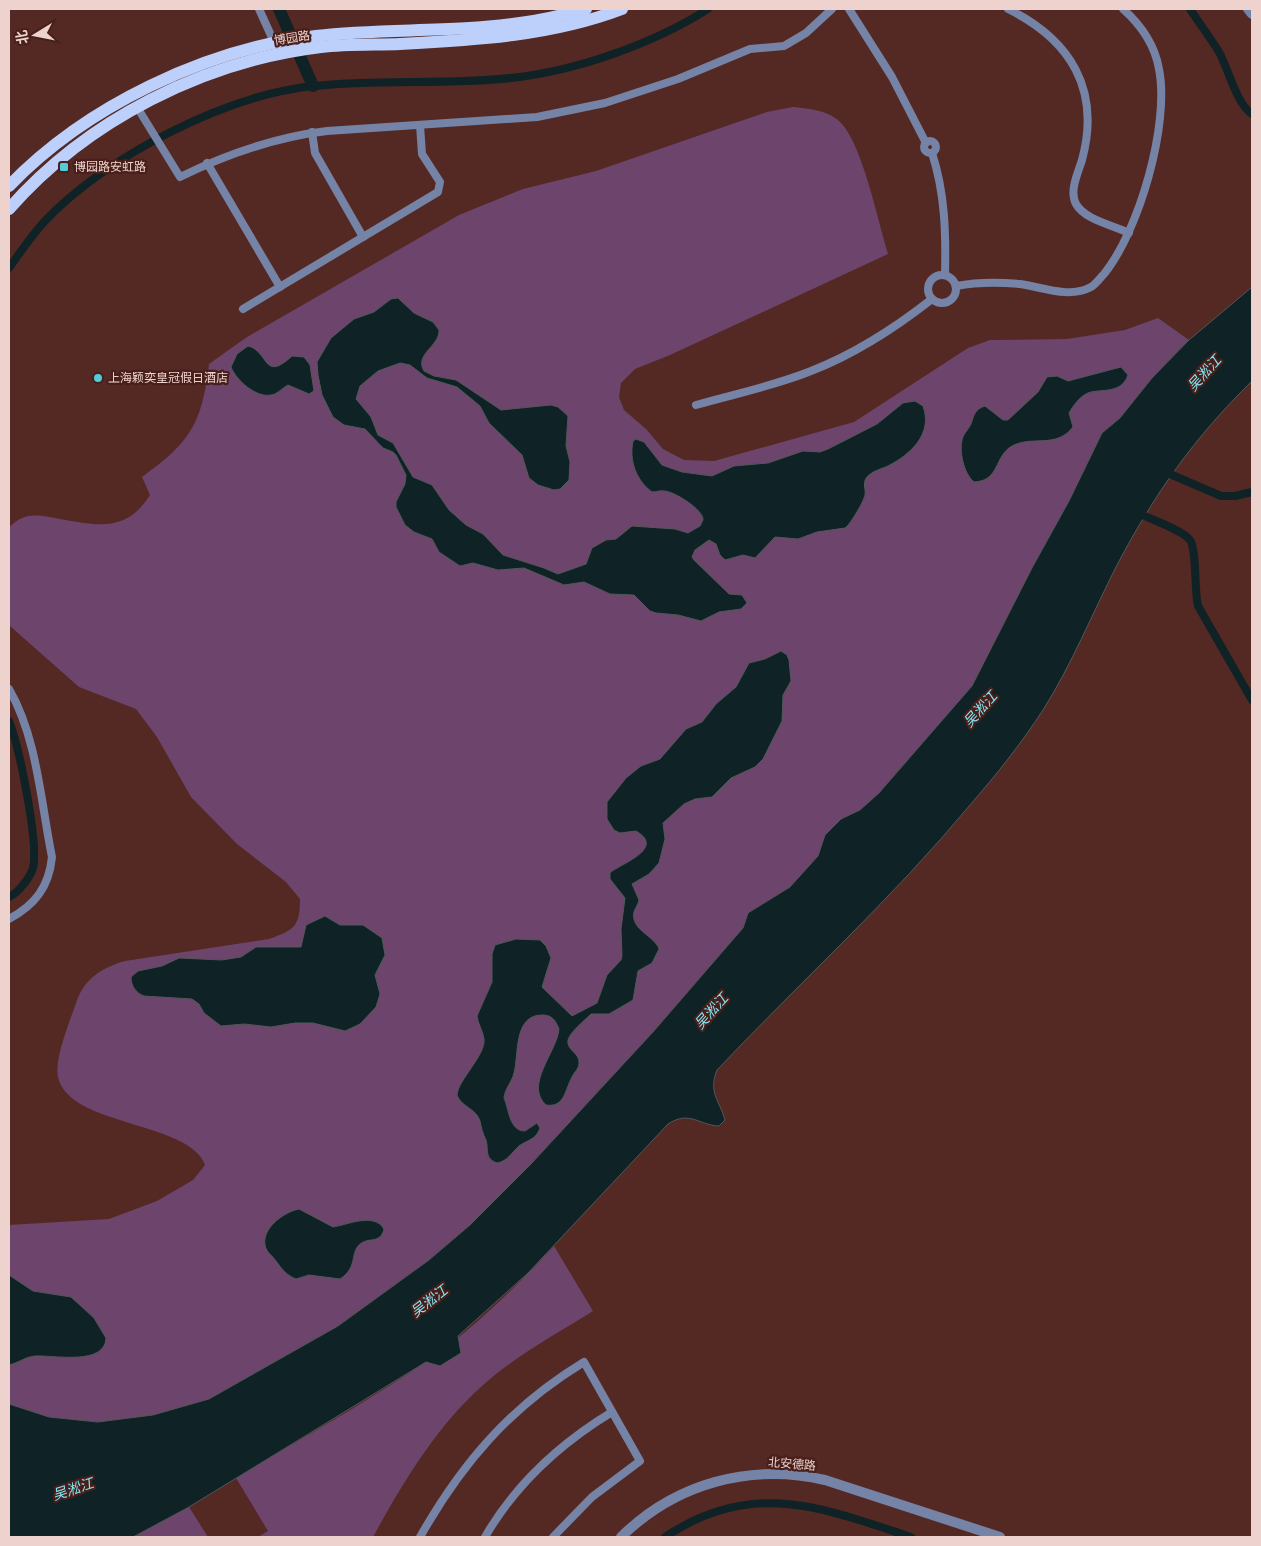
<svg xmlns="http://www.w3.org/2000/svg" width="1261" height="1546" font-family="'Noto Serif','Noto Sans SC',serif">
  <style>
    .green { fill: #6d446c }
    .water { fill: #0f2225; stroke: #525757 }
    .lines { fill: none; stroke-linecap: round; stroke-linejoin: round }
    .canal { stroke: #0f2225; stroke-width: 8 }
    .river { stroke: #0f2225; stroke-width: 12 }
    .minor { stroke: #7583a7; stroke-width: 8 }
    .tertiary { stroke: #7583a7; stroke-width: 10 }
    .primary { stroke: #bdcffb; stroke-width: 12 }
    .poi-dot { fill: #53cbdb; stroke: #481f1b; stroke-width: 2 }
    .labels { text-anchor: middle; stroke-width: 4.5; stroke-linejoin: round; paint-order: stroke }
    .street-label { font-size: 12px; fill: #eed2cd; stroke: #481f1b }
    .poi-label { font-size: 12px; fill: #eed2cd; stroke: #481f1b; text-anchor: start }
    .water-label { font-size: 14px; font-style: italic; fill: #84e7f5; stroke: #481f1b }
  </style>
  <rect width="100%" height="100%" fill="#542924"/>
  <!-- green -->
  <g class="green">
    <path d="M793,107C810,109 830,110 842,124C863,148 878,221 888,254L670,355L635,369L621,383L619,397L624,410L646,429L663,449L684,460L714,461L854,422L968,348L990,340L1067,339L1125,330L1158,318L1189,340L1152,378L1120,418L1102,433L1069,501L1032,568L972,686L879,793L860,810L841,819L825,835L818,856L790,887L748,913L743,928L653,1032L531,1164L470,1225L429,1260L338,1326L209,1399L153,1415L98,1422L49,1417L9,1404V1225L109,1219L157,1201L193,1180L205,1165C190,1121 69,1127 58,1077C54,1059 70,1021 76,1003C84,979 101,968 125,961L269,939C294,930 300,927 300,899L286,882L237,844L191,797L157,737L136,709L79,687L10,626L9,527C13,524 17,520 22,518C34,513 48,517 60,519C99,526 127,532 150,495L142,477C191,442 202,423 209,364L247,337L459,215L523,189L596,171L767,112Z"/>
    <path d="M554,1246L593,1311C555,1335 515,1356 482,1386C436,1427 402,1484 373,1537H258L268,1531L236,1478C298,1440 364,1404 424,1363C469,1333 517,1286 554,1246Z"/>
    <polygon points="189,1507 208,1537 133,1537"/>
  </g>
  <!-- water -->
  <g class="water">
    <path d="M1252,287V381C1194,438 1155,493 1117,565C1092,614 1072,664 1043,710C1021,744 996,775 970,805C892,899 801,981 717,1070C708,1093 719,1099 725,1120L719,1126C698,1125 690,1110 668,1124L528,1273L458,1336L461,1353L440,1366L426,1362L189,1507L133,1537H9V1404L49,1417L98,1422L153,1415L209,1399L338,1326L429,1260L470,1225L531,1164L653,1032L743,928L748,913L790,887L818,856L825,835L841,819L860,810L879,793L972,686L1032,568L1069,501L1102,433L1120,418L1152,378L1189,340Z"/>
    <path d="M398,298L414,313L433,322L439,330C440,346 414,354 424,371L434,376L456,380L501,410L551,405L558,407L568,416L566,446L570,462L569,480L560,489L554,490L538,485L529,478L522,455L489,423L480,406L457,387L427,378L410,365L400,363L378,371L360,386L356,399L371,417L378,435L393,443L413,477L432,485L449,510L466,525L483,534L503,555L544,568L558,574L586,564L592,548L606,540L616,539L632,526L675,529L688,533L700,526L703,520C704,510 674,491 664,491C660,490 657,492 652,492C636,480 629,461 633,441L636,439L644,442L662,465L682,472L712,476L734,466L768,463L803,451L820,452L828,449L877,424L903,403L915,401L923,406C933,434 911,454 888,466C881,469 872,471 867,477C862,483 866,489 865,495C864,501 850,525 845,528L817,532L798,539L775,537L755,558L743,555L725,560L720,555L716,544L709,540L695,550L692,557L694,560L729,594L742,595L747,603L741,609L719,612L701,621L678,615L656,613L650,611L634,595L610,594L584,582L564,585L524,568L498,570L473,563L460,566L439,552L432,539L414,532L405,525L396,507V502L405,484L406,475L396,455L393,452L383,448L365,429L344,425L333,417L322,395L318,375L317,362L331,338L354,319L374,312L391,299Z"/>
    <path d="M248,346C269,351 263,383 292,356L304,357L310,365L314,391L309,394L288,385C282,388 278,394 271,395C256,398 236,380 231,367L237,354Z"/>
    <path d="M1121,367L1128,375C1121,395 1101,388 1088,393C1080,396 1073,406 1069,413L1073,427C1056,449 1033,435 1012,446C994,456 1000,481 974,482C964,474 958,450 963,437C964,433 969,429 971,424C974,415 975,409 985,406L1003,420H1008L1038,392L1047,377L1057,376L1068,381Z"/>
    <path d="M781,651L787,655L789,660L791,681L783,695L782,721L763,759L755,767L731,778L712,797L695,799L684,804L663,823L665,839L659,863L649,874L632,884L639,900C638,905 635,908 634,912C630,930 655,936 659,949L652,963L638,971L633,1000L609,1014H591C585,1020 570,1032 568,1040C566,1050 580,1053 579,1063C579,1069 574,1072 572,1077C565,1089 565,1108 546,1105C524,1085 557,1052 559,1029C556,1021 552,1015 543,1015C513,1014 519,1055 514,1073C512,1082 505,1088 504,1098C509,1109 509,1131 525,1131L537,1123L540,1128C536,1140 527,1140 519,1146C511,1153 508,1161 497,1163C484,1158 489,1150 486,1140C483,1134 481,1127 480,1121C476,1108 461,1107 457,1095C458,1080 486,1055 484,1039C483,1031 478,1024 477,1016L492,982V954L495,945L516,939L540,940L546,946L551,958L542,987L572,1016L597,1003L607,975L621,960L622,956L621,929L625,898L610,879V873C619,864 667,849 636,831L620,833L614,830L607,819V802L626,778L641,766L660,759L686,729L702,722L716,704L736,687L749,663L765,659Z"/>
    <path d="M325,916L340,925H363L382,938L385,955L375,975L380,994L376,1007L360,1024L345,1031L313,1023H295L271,1027L244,1024L221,1026L204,1013L199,1004L192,999L144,996C136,993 131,986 131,977L138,971L162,966L179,958L222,960L241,957L256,947H301L306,925Z"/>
    <path d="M299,1209L333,1227C347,1225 374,1212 384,1229C380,1245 368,1236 359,1245C350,1254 358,1267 340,1279L309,1275L296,1279C286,1275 282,1269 276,1261C272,1255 266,1252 265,1245C262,1228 284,1212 299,1209Z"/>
    <path d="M9,1275L33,1291L71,1297L94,1318L106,1338C105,1366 54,1355 35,1356C25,1357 18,1363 9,1365Z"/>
  </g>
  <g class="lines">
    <!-- canal -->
    <g class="canal">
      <path d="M1190,9C1199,23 1210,37 1219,52C1228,68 1237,105 1252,114"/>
      <path d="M9,268C20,253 31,236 44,222C105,157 225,95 314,86C379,79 446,85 511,78C576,71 653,44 708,9"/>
      <polyline points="1163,471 1221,496 1235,496 1252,492"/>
      <path d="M1138,513C1150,519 1183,530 1190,540C1197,550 1194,590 1198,606L1252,700"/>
      <path d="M9,721C19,746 39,843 33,868C30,878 18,893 9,897"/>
      <path d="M665,1537C752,1479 821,1507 911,1537"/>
    </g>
    <!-- river -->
    <polyline class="river" points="279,9 313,86"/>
    <!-- minor -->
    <g class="minor">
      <polyline points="259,9 274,42"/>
      <polyline points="849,9 892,77 926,143"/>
      <path d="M1008,9C1071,40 1101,90 1082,160C1078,173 1069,191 1076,204C1085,220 1113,225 1129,233"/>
      <path d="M137,107L180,177C227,154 275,137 327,131L537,117L605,103L678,79L750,49L784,46L806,33L832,9"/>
      <polyline points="312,132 315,153 363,237"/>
      <circle cx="930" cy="147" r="6"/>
      <path d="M932,153C945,193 946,233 945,275"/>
      <polyline points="207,163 280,287"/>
      <circle cx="942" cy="289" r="14"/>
      <path d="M956,286C977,282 999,282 1020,284C1042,287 1069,299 1091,287C1096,284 1100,278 1104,274C1139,231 1170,124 1159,69C1155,46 1141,25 1123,9"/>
      <polyline points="243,309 438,192 440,182 422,154 420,125"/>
      <path d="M696,405C734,394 774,386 811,371C855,354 895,328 932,299"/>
      <path d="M9,689C37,737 41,803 52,857C49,887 35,905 9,919"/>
      <path d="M420,1537C462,1463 510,1407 584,1362L640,1461L592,1497L553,1537"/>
      <path d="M485,1537C515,1485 561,1443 612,1412"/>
    </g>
    <!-- tertiary -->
    <g class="tertiary">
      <polyline points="1248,9 1252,14"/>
      <path d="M621,1537C676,1483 750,1463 825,1480L1000,1537"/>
    </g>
    <!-- primary -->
    <g class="primary">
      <path d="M9,186C86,106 206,49 316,36C383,28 452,33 520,23C542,20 564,15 586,9"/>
      <path d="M9,209C87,120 204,61 321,47C347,44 374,45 400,44C476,40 551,36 622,9"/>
    </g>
  </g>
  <!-- markers -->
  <g class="poi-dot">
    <rect x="59" y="162" width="10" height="10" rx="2.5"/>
    <circle cx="98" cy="378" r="5"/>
  </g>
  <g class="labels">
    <!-- street labels -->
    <g class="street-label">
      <text transform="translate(292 38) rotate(-9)" y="4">博园路</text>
      <text transform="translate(792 1464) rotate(5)" y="4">北安德路</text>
    </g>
    <!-- poi labels -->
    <g class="poi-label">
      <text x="74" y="171">博园路安虹路</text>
      <text x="108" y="382">上海颖奕皇冠假日酒店</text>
    </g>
    <!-- water labels -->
    <g class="water-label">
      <text transform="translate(1204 373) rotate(-48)" y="5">吴淞江</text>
      <text transform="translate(980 709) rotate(-48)" y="5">吴淞江</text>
      <text transform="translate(711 1011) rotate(-48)" y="5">吴淞江</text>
      <text transform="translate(429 1301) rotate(-38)" y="5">吴淞江</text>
      <text transform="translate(73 1489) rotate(-18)" y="5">吴淞江</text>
    </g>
  </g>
  <!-- border -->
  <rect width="1261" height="1546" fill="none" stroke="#eed2cd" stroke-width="20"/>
  <!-- north arrow -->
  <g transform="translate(35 35) rotate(260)" stroke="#481f1b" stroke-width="4" paint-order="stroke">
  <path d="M0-4L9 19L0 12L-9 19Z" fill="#eed2cd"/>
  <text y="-8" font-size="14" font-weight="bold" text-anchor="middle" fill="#eed2cd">北</text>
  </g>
</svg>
